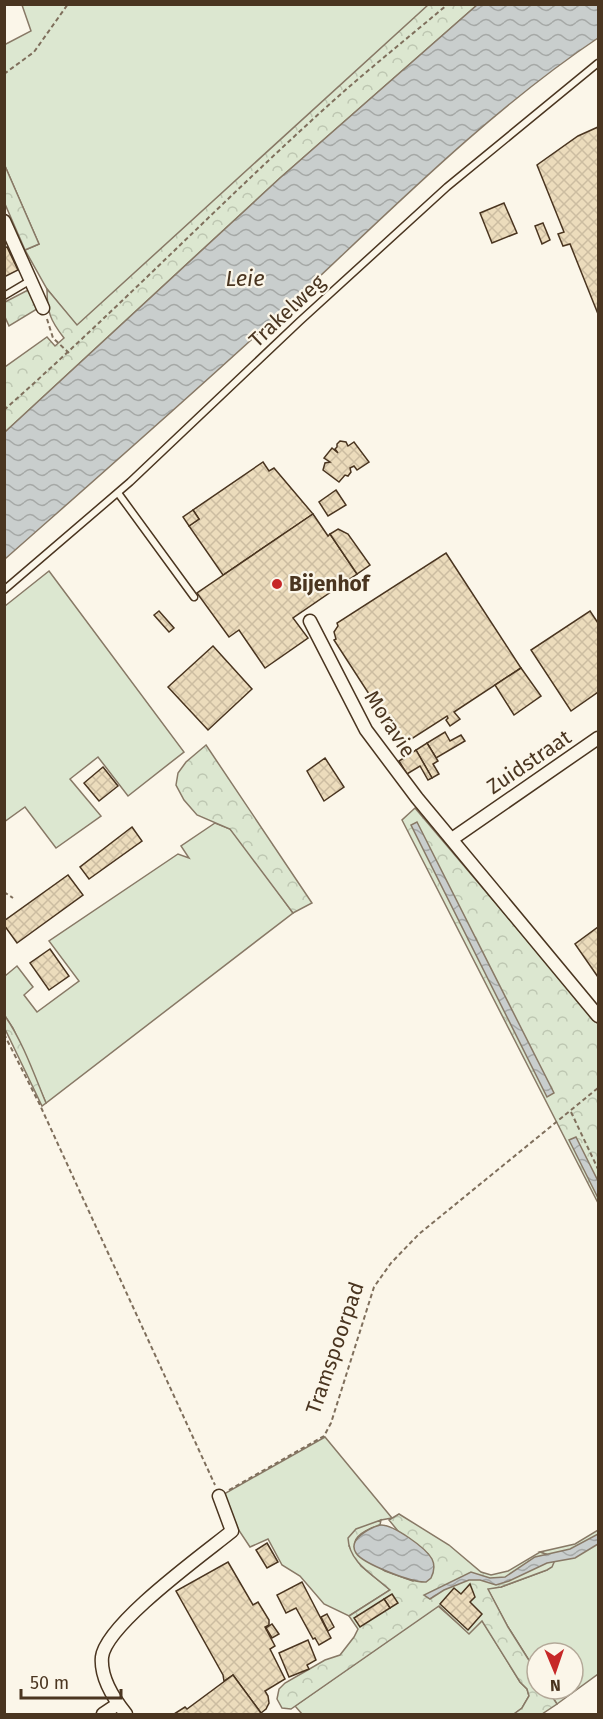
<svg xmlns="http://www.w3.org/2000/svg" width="603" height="1719" font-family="'Fira Sans',sans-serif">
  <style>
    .green { fill: #dce7d0; stroke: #887966; stroke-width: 1.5 }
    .forest { fill: url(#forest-crowns); stroke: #887966; stroke-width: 1.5 }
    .water { fill: url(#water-waves); stroke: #887966; stroke-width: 1.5 }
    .building { fill: url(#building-cross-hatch); stroke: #4a3520; stroke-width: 1.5 }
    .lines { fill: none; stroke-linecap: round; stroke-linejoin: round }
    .lane-casing { stroke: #4a3520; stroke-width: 9 }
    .street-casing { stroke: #4a3520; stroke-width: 15 }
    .path { stroke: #7f6f5c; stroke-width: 2; stroke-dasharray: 4.5 3; stroke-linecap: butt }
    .lane { stroke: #fbf6e9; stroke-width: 6 }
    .street { stroke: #fbf6e9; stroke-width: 12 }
    .poi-dot { fill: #c62828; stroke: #fbf6e9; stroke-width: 2 }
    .labels { text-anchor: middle; stroke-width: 4.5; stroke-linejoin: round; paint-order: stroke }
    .street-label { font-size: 21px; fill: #4a3520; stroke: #fbf6e9 }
    .poi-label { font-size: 21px; font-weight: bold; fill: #4a3520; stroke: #fbf6e9; text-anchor: start }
    .water-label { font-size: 22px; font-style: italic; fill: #4a3520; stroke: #fbf6e9 }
  </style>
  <defs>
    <pattern id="forest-crowns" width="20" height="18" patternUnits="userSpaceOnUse" patternTransform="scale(1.5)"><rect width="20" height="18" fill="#dce7d0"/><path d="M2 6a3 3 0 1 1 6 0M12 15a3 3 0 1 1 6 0" fill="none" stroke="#bec7b2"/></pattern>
    <pattern id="water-waves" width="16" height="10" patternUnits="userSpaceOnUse" patternTransform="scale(1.5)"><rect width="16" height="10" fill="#c9cecd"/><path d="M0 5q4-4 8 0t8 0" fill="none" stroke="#a5a8a6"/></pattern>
    <pattern id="building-cross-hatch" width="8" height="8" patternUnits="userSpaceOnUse" patternTransform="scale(1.5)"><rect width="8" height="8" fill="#ecdcbc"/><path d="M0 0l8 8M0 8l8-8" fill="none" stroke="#ccbda1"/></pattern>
  </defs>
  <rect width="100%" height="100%" fill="#fbf6e9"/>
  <!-- green -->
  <g class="green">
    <polygon points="22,5 429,5 77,326 47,289 25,250 39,244 5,166 4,45 31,31"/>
    <polygon points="49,571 184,752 128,796 98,757 70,779 101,816 56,848 25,807 4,822 5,606"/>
    <polygon points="215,823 230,829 241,841 293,913 46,1103 13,1028 5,1016 5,976 17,966 33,987 24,995 37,1012 79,981 49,941 178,854 189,858 181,846"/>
    <polygon points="325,1437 392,1518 381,1520 349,1546 361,1566 390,1590 349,1616 324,1604 300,1576 282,1565 268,1539 250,1547 238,1529 224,1494"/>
    <polygon points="598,1530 598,1674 557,1704 547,1689 573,1689 573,1653 537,1653 537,1673 508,1627 487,1588 501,1587 547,1570 551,1556 540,1552 575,1544"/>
    <polygon points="438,1606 469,1633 482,1620 520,1682 527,1689 529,1696 522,1708 514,1714 302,1714 295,1706"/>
  </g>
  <!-- forest -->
  <g class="forest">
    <path d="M428,5H477L280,178L5,432V367L47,337L55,346L64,338C50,320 47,312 47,289L77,325Z"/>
    <polygon points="5,166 39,244 25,250 5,204"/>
    <polygon points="28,290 37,309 9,326 5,317 5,302"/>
    <polygon points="206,745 312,903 293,913 230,829 197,815 184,800 176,785 178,773 186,762"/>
    <polygon points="415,808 598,1024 598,1203 402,820"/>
    <path d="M5,1016C23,1042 34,1074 46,1103L42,1106L5,1029Z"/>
    <path d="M399,1514L449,1545L481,1572L491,1575L508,1571L540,1552L551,1556L555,1560L552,1567L547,1570L501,1587L488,1589L508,1627L537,1673V1689H547L557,1704L542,1714H514L522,1708L529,1696L527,1689L520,1682L482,1621L469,1634L439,1606L291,1709L282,1708L277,1699L279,1689L285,1683L325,1660L340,1655L354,1637L358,1629L349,1616L390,1590C374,1575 349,1563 348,1538L356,1529L381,1520L380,1525C373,1527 357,1533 355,1542C354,1545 355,1549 356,1552L385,1571L413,1581L428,1554L398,1531L389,1520Z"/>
  </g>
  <!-- water -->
  <g class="water">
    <path d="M477,5H598V38C486,113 385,216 286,308C194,393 99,476 5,559V432L280,178Z"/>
    <polygon points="417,822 554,1093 547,1097 411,825"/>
    <polygon points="576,1137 598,1181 598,1198 569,1140"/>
    <path d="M380,1525C393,1524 426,1548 432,1559C435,1565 434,1572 431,1578L426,1582C413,1583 363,1564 356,1553C347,1539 370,1528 380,1525Z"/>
    <polygon points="598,1534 598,1544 575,1558 547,1563 509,1581 496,1585 480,1580 469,1580 444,1590 430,1599 424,1595 471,1572 490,1578 505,1577 535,1557 570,1549"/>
  </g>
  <!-- building -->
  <g class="building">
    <polygon points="598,127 598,314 570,244 563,246 558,234 564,232 537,165 578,136"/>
    <polygon points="504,203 517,233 492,243 480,213"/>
    <polygon points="543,223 550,240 542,244 535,226"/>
    <polygon points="7,247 18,270 4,277 4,248"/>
    <polygon points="340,441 346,442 348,446 354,442 369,462 357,470 354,466 350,468 351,472 348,476 345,475 339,482 323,470 325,463 330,462 324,458 332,448 338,453 335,449 337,447 337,444"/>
    <polygon points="263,462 269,471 274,468 313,514 223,575 189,526 199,519 193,510"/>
    <polygon points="336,490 346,505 328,516 319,502"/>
    <polygon points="193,510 199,519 189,526 183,517"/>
    <polygon points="313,514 328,536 330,534 357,574 293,618 308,638 265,668 239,630 229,637 197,593"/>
    <polygon points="338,529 348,534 370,565 357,574 330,534"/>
    <polygon points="446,553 521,668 454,712 460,719 450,726 446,720 448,718 447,716 402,745 334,640 336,639 334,632 338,626 337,623"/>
    <polygon points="159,611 174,628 169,632 154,615"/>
    <polygon points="590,611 598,623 598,692 571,711 531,650"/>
    <polygon points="213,646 252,689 208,730 168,687"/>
    <polygon points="521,668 541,696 514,715 495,685"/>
    <polygon points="445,732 450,741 461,735 465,741 436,758 427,743"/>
    <polygon points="427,743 438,761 433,764 439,774 432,778 416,750"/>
    <polygon points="416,750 432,778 428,780 420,766 407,774 399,761"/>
    <polygon points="325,758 344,787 324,801 307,771"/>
    <polygon points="103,767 118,786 99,801 84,783"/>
    <polygon points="132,827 142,841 89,879 80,867"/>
    <polygon points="68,875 83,895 17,943 4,925 4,921"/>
    <polygon points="598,927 598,977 575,944"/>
    <polygon points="50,949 69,976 49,990 30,963"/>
    <polygon points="267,1543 278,1562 267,1568 256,1550"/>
    <polygon points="228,1562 253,1605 258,1602 269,1620 269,1625 265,1627 275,1646 270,1649 285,1679 265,1691 268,1696 269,1703 266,1709 261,1713 233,1675 224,1681 223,1675 176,1591"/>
    <polygon points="302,1582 331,1638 319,1645 315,1638 313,1639 296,1608 286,1613 277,1595"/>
    <polygon points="470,1584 475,1597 470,1602 482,1614 468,1630 440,1604 454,1588 461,1594"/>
    <polygon points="392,1594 398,1603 390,1608 384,1599"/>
    <polygon points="384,1599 390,1608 360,1627 354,1618"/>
    <polygon points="327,1614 334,1627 328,1631 321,1617"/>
    <polygon points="272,1624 279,1634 272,1638 266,1628"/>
    <polygon points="308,1640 316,1660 307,1665 309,1669 289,1677 279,1653"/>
    <polygon points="233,1675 261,1713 259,1714 174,1714 185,1707 187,1709"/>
  </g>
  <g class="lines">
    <!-- lane casing -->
    <g class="lane-casing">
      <g id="lane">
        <polyline points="4,296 31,280"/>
        <polyline points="118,493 194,597"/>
        <polyline points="4,590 130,482 300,321 447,187 598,63"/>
      </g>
    </g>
    <!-- street casing -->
    <g class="street-casing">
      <g id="street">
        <polyline points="4,221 43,308"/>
        <polyline points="310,621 366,730 417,798 598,1016"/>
        <polyline points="452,839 598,738"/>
        <polyline points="103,1714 118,1704"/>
        <path d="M126,1714C114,1699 100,1678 102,1657C106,1624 205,1553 232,1531L219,1496"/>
      </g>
    </g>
    <!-- path -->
    <g class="path">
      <polyline points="4,74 34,52 68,4"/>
      <polyline points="47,319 53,338 69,353"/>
      <path d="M4,410C117,310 221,202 333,101C370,68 409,37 448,4"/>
      <polyline points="4,892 13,898"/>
      <polyline points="4,1034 39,1103 215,1485"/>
      <polyline points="571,1112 598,1169"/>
      <polyline points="229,1490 324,1436 331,1423 374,1287 391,1263 419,1234 598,1088"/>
    </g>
    <!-- lane -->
    <use href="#lane" class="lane"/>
    <!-- street -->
    <use href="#street" class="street"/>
  </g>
  <!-- markers -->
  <circle class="poi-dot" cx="277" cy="584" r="6"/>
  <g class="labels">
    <!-- street labels -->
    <g class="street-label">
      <text transform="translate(287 311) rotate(-43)" y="7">Trakelweg</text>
      <text transform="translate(390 724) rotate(57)" y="7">Moravie</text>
      <text transform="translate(529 762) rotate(-34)" y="7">Zuidstraat</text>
      <text transform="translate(335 1348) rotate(-71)" y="7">Tramspoorpad</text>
    </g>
    <!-- poi labels -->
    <g class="poi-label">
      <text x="289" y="591">Bijenhof</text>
    </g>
    <!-- water labels -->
    <g class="water-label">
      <text x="245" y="286">Leie</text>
    </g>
  </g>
  <!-- border -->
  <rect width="603" height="1719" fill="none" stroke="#4a3520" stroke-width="12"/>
  <!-- north arrow -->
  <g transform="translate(555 1671) rotate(178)"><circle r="28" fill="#fbf6e9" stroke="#b4a999" stroke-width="1.5"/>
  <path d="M0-4.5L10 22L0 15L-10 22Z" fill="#c62828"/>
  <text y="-9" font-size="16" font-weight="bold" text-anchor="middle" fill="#4a3520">N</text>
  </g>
  <!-- scale -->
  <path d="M21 1689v9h100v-9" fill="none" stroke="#4a3520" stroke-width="3"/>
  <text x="30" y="1689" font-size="18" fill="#4a3520" stroke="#fbf6e9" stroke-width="4.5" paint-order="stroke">50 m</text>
</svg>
